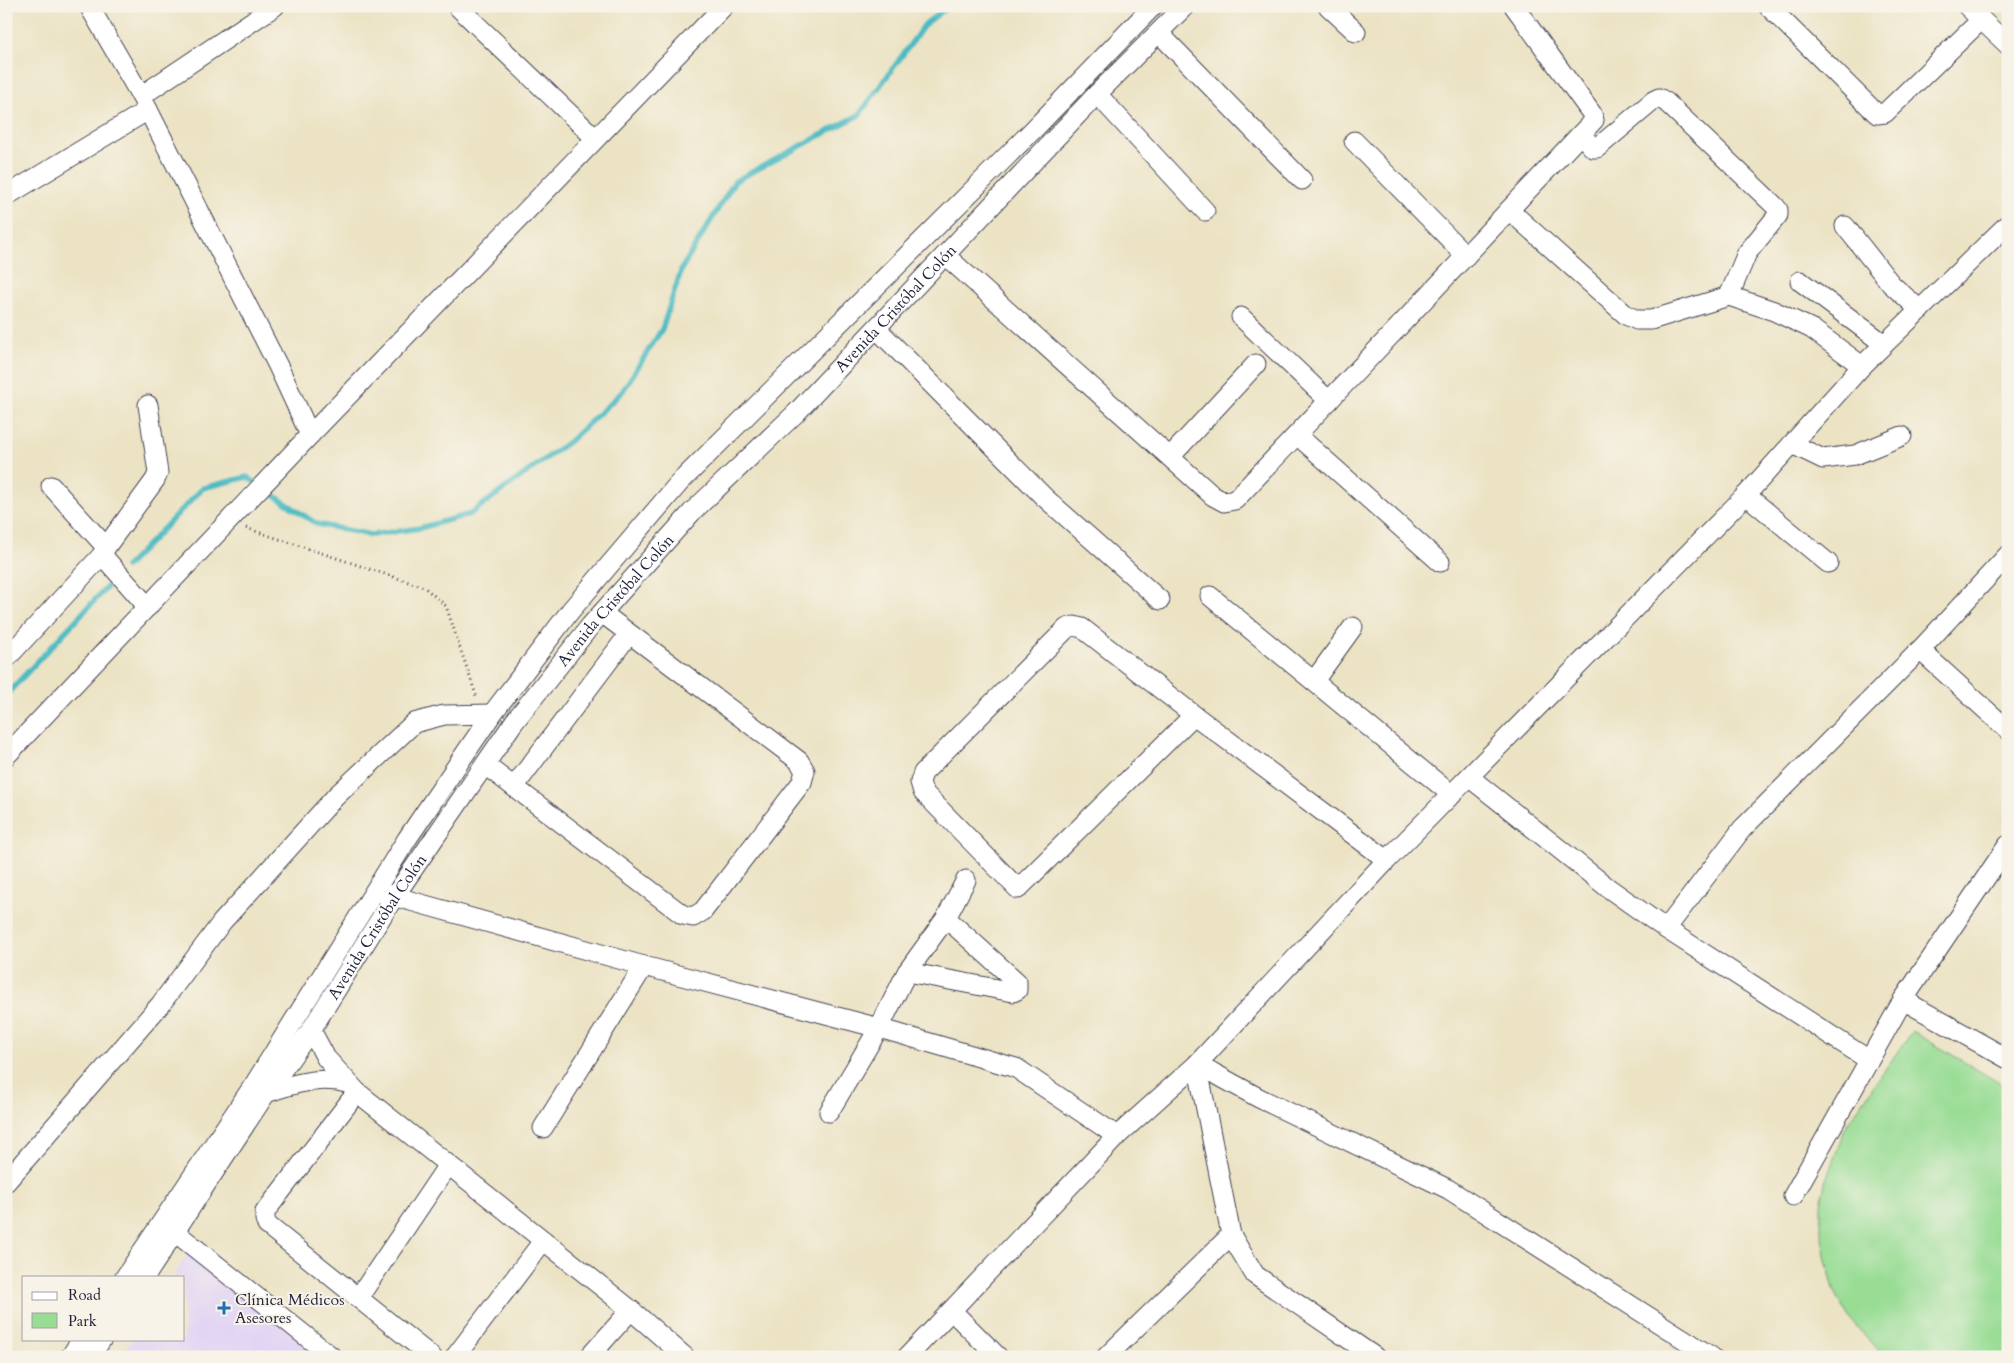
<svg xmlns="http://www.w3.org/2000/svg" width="2014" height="1363" font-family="Cardo,serif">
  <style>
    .built { fill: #e1d4f4 }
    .green { fill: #99dd95; stroke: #5e8068 }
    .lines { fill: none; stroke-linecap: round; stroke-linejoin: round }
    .stream { stroke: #4cbbc3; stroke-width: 5.5 }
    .minor-casing { stroke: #403f50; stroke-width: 21 }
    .path { stroke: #403f50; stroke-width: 3; stroke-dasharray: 1 4; stroke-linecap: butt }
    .minor { stroke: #fff; stroke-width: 19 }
    .poi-dot { fill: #1f6fb2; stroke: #f7f3e8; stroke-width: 2 }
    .labels { text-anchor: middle; stroke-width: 4; stroke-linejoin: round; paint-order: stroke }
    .street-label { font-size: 16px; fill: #22223b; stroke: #f7f3e8 }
    .poi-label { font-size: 16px; fill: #22223b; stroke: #f7f3e8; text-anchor: start }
  </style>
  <rect width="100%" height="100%" fill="#f7f3e8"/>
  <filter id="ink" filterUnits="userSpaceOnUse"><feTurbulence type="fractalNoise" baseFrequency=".02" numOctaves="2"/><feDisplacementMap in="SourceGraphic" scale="10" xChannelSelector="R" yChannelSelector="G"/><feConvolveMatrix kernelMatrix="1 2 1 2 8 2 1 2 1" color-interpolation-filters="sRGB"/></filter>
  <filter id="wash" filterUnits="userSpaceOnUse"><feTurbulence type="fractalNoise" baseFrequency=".0096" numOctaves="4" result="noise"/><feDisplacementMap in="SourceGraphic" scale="20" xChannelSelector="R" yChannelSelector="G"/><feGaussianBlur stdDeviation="1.12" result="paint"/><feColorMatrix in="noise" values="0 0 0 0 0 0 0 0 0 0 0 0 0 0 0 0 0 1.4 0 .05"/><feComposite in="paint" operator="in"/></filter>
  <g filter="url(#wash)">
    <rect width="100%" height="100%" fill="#ece3c4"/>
    <!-- built -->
    <polygon class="built" points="190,1250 327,1357 120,1357 132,1339 184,1339 184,1277 173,1277"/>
    <!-- green -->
    <polygon class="green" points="1912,1031 2008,1088 2008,1357 1886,1357 1869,1341 1848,1316 1834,1290 1826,1260 1821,1233 1821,1206 1825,1182 1847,1124"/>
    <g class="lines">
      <!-- stream -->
      <g class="stream">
        <polyline points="126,567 203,488 247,477 317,524 371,535 420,528 470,514 571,440 622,392 662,329 682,268 735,181 859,115 925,24 949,6"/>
        <polyline points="6,695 107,587"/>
      </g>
    </g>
  </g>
  <g filter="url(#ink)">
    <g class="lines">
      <!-- minor casing -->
      <g class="minor-casing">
        <g id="minor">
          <polyline points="89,6 141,96 278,366 310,435"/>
          <polyline points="457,6 595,138"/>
          <polyline points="1328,6 1356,32"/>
          <polyline points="1768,6 1877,114 1885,113 1981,20"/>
          <polyline points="1967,6 2008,45"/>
          <polyline points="1159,33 1302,180"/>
          <polyline points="1097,94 1205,211"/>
          <polyline points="141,96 275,6"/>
          <polyline points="1581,134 1593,148 1597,148 1653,101 1659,98 1666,102 1775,206 1778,210 1778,215 1747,253 1729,296"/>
          <polyline points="1354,141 1466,256"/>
          <polyline points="6,196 148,110"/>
          <polyline points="1509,210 1594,120 1592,114 1514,6"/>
          <polyline points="1845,226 1891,284 1920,310"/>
          <polyline points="946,256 1213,496 1224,502 1235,500 1509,210 1626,315 1637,320 1651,320 1729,296 1774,311 1812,329 1862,366"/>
          <polyline points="1800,281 1884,344"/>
          <polyline points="1241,317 1329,401"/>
          <polyline points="877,329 1044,497 1160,600"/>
          <polyline points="1297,435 1440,562"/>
          <polyline points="1792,444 1823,459 1855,455 1902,436"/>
          <polyline points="1170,457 1256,364"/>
          <polyline points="51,486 106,547 102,555"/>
          <polyline points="1746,495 1828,563"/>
          <polyline points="106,547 155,480 158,473 148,405"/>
          <polyline points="1210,596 1452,795"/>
          <polyline points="1920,650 2008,730"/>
          <polyline points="6,659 102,555 148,607"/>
          <polyline points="1314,681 1353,627"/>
          <polyline points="1194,715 1018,889 923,792 920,782 923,773 1067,628 1074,626 1082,628 1194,715 1387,860"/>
          <polyline points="6,756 310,435 724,6"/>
          <polyline points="485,765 683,915 693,917 703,911 802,782 805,771 799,761 602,613"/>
          <polyline points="1469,777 1607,887 1666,929 1869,1060"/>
          <polyline points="514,787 629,634"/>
          <polyline points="382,893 644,966 879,1028 1016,1068 1117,1136"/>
          <polyline points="1666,929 1742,829 1920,650 2008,555"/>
          <polyline points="907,972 1013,992 1017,990 1017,982 946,918"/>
          <polyline points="1903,1000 2008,1059"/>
          <polyline points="311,1030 326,1058 357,1092 631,1310 685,1357"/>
          <polyline points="1197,1064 1259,1098 1448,1189 1712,1357"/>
          <polyline points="1197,1064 1231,1235 1255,1275 1375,1357"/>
          <polyline points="357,1092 265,1212 265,1219 267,1225 432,1357"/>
          <path d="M266,1093C292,1084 319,1076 347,1083"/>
          <polyline points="829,1112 879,1028 907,972 946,918 966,880"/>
          <polyline points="543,1128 644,966"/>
          <polyline points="6,1182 160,1005 222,922 336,796 414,723 444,715 492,714"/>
          <polyline points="1793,1196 1903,1000 2008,845"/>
          <polyline points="175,1232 332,1357"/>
          <polyline points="125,1277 255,1083 407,839 492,714 571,610 680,482 1034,129 1153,6"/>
          <path id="s1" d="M145,1277L266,1093L311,1030L394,897L514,722L591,625L692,512L796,413L1097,94L1185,6"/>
          <polyline points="359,1297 448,1165"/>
          <polyline points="952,1311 998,1357"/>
          <polyline points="70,1357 82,1339"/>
          <polyline points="90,1357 102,1339"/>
          <polyline points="455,1357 543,1241"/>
          <polyline points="589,1357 631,1310"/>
          <polyline points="907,1357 1117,1136 1197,1064 1387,860 1746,495 1862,366 2008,224"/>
          <polyline points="1106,1357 1231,1235"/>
        </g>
      </g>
      <!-- path -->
      <polyline class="path" points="246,528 424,587 446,606 477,698"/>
      <!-- minor -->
      <use href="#minor" class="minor"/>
    </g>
  </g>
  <!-- markers -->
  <path class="poi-dot" d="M221.5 1300.5h5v5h5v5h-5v5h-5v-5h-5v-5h5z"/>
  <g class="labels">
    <!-- street labels -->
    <g class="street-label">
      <text dy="6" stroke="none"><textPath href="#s1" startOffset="1230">Avenida Cristóbal Colón</textPath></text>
      <text dy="6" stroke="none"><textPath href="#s1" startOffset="825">Avenida Cristóbal Colón</textPath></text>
      <text dy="6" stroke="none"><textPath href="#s1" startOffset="420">Avenida Cristóbal Colón</textPath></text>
    </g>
    <!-- poi labels -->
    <g class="poi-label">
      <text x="235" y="1305">Clínica Médicos<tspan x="235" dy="18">Asesores</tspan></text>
    </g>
  </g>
  <!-- margin -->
  <rect width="2014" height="1363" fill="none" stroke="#f7f3e8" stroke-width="25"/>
  <!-- legend -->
  <rect x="22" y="1276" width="162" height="65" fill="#f7f3e8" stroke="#a29fa3"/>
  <rect x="32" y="1292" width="25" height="8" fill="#ffffff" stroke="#a29fa3"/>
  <text x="68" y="1300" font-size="15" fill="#22223b">Road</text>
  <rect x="32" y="1313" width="25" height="15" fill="#99dd95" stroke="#a29fa3"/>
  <text x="68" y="1326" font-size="15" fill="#22223b">Park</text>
</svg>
